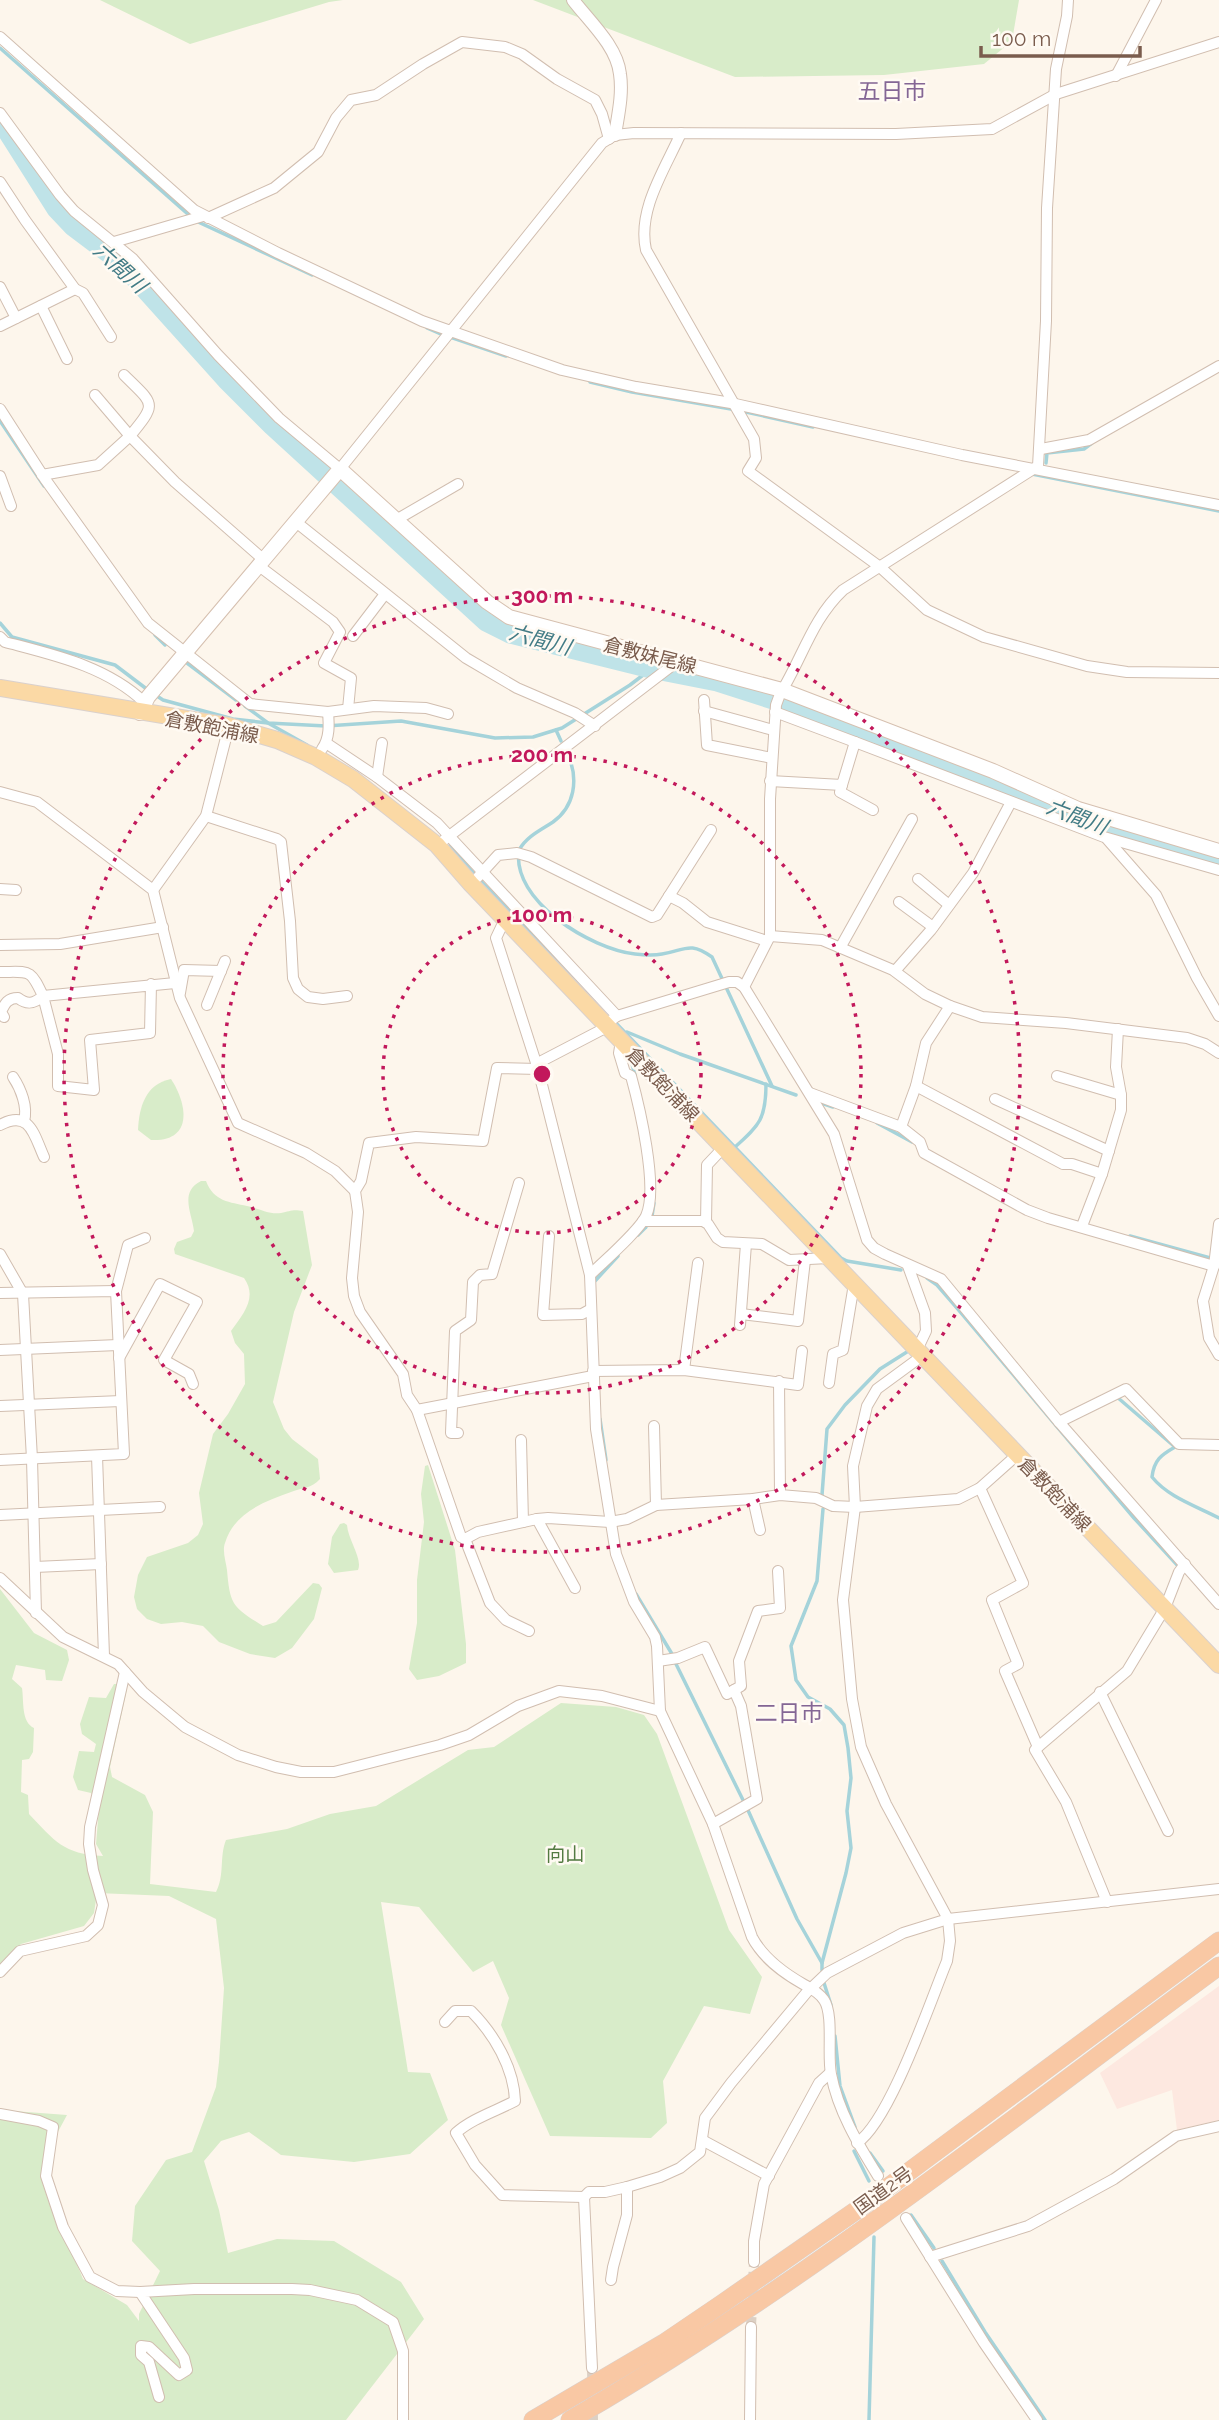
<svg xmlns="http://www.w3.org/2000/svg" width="1219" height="2420" font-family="Raleway,'Noto Sans JP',sans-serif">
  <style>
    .commercial { fill: #fde8e0 }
    .green { fill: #d8ecc9 }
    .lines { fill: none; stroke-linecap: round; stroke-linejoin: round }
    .stream { stroke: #a5d3da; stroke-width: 3.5 }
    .river { stroke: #bfe3e8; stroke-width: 19 }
    .minor-tunnel { stroke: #dcd0c4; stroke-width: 10; stroke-dasharray: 10 5; stroke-linecap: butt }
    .minor-casing { stroke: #d1beb0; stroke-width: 12 }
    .tertiary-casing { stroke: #d1beb0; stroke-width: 14 }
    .secondary-casing { stroke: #d6c0b0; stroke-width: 16 }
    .primary-casing { stroke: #dad1cd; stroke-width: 18 }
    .trunk-casing { stroke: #dad1cd; stroke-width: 19 }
    .minor { stroke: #fff; stroke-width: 10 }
    .tertiary { stroke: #fff; stroke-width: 12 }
    .secondary { stroke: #fff; stroke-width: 14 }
    .primary { stroke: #fbd9a5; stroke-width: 16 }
    .trunk { stroke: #f9c8a4; stroke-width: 18 }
    .ring { fill: none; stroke: #c2185b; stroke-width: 3.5; stroke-dasharray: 3.5 7 }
    .labels { text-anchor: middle; stroke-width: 5; stroke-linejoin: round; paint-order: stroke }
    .street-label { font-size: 19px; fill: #7a5c4d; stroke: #fffaf3 }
    .park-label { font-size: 19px; fill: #537a41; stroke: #fffaf3 }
    .water-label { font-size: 21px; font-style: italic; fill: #437c86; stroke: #fffaf3 }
    .quarter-label { font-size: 23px; fill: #846695; stroke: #fffaf3 }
    .centre { fill: #c2185b; stroke: #fffaf3; stroke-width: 3.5 }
    .ring-label { font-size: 21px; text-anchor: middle; font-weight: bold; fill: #c2185b; stroke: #fffaf3; stroke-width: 5; stroke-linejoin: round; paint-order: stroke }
  </style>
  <rect width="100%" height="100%" fill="#fdf6ec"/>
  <!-- commercial -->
  <polygon class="commercial" points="1219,1986 1219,2120 1177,2130 1172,2090 1117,2109 1100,2073"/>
  <!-- green -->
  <g class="green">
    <polygon points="100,0 343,0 329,2 190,44"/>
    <polygon points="533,0 1019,0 1012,41 984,64 884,75 735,77"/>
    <path d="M171,1079C188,1105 193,1142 151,1140L138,1130C139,1108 145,1084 171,1079Z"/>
    <path d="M201,1181H206C214,1202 230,1202 247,1206C258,1208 269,1215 281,1213C290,1211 293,1209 303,1211L312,1265L294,1312L273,1402L284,1429L292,1439L318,1459L320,1479C311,1489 303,1487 291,1492C263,1502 234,1513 225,1543C222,1551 226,1562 227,1570C230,1606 233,1607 263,1626L276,1622L313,1583L319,1584L322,1588L314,1619L292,1648L275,1658L250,1654L219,1642L203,1626L182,1622L161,1624L147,1619L137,1609L134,1597L138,1575L147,1557L188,1543L198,1535L203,1524L199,1493L213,1434L228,1414L245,1384L244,1354L235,1343L231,1331C243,1314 258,1298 244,1278L175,1254L174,1249L177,1242L191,1237L194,1231C192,1213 179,1192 201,1181Z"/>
    <polygon points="428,1465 455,1550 466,1644 466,1663 439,1676 417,1680 409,1669 417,1623 417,1580 424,1522 421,1494 425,1466"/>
    <path d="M344,1523L347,1525C348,1540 363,1559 358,1570L334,1573L328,1564L332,1537L340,1524Z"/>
    <path d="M0,1589L34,1633L67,1650L69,1660L62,1681L46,1680L45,1670L16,1665L12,1679L22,1688C24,1701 21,1722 34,1728L33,1752L29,1759L22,1760L21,1792L28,1795L29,1814C55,1841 63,1854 103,1856L96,1844L99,1808L91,1793L78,1790L73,1777L79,1751L94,1752L96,1744L82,1734L80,1724L89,1697L106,1698L114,1684H124L127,1689L110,1767L112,1777L145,1795L153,1812L150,1884L216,1892C225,1875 219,1857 226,1840L287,1829L330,1814L376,1806L468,1750L494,1747L561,1703L616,1707L644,1715L657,1734L729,1930L762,1977L750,2014L704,2006L663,2081L667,2123L651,2138L550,2136L501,2025L509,1998L493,1961L473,1972L419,1907L381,1902L408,2072L430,2073L448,2120L410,2154L354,2162L281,2155L249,2132L221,2141L204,2161L219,2210L228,2253L277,2239L334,2241L401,2282L424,2319L346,2420H0V2110L67,2115L46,2154L41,2176L83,2279L127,2305L139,2321V2314L160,2271L132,2241L135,2206L166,2160L192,2152L216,2087L219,2062L224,1988L216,1919L169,1896L97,1893L94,1913L84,1926L21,1944L0,1965Z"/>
  </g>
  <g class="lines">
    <!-- stream -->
    <g class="stream">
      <polyline points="0,48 190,216"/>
      <polyline points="196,221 312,275"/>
      <polyline points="427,328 443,335"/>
      <polyline points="450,337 506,356"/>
      <polyline points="590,382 632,392 731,409"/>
      <polyline points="746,412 813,427"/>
      <polyline points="0,421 44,486"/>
      <polyline points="1046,463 1047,453 1084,449 1092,443"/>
      <polyline points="1032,474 1219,511"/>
      <polyline points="0,623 12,637 115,665 148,690"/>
      <polyline points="155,635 165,645"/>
      <polyline points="187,663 236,700"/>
      <polyline points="154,694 163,700 233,719 268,723 326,726 401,721 495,738 533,737 562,728 630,685 651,669"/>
      <polyline points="245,706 268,723 307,745"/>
      <polyline points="556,730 561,741"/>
      <path d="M569,757C578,780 575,806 553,822C541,830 527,836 519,850C511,901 591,949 635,954C643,955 653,956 662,954C686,950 689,941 712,957L772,1086"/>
      <polyline points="450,846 474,874 604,1010"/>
      <polyline points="614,1021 841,1258 847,1261 901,1270"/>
      <polyline points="627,1032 680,1054 796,1095"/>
      <polyline points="631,1060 635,1075"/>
      <polyline points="818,1102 833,1107"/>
      <polyline points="877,1123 912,1142"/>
      <path d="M735,1147C760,1125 766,1118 766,1084"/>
      <polyline points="652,1216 654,1203"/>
      <polyline points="638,1235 646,1227"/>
      <polyline points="1130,1236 1214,1259"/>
      <polyline points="927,1278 937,1285 957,1308 1134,1518 1179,1567"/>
      <polyline points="595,1281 618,1256"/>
      <path d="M1117,1397L1175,1447C1161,1455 1154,1460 1152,1477C1168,1497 1196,1506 1219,1518"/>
      <polyline points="600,1419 606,1460"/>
      <polyline points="822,1495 827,1429 845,1405 880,1369 910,1350"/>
      <polyline points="636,1594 672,1654"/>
      <polyline points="676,1664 743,1800"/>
      <polyline points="747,1808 797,1919 822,1963"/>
      <polyline points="822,1970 822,1963 846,1873 851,1848 847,1811 851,1778 848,1748 844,1725 830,1709 808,1697 796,1680 791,1646 817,1581 823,1509"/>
      <polyline points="824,1983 831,2005"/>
      <polyline points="835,2036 840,2086 855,2127"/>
      <polyline points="854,2151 869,2181"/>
      <polyline points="870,2153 883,2171"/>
      <polyline points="911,2215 934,2248"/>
      <polyline points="942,2261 985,2332 1045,2420"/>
      <polyline points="869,2420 874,2237"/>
    </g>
    <!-- river -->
    <polyline class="river" points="1,122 56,209 73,227 109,254 137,281 226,380 272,426 486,622 510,634 651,669 717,682 795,707 951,764 1104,828 1219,860"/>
    <!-- minor-tunnel -->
    <g class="minor-tunnel">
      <polyline points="751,2327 754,2262"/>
      <polyline points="592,2368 593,2420"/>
    </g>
    <!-- minor casing -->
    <g class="minor-casing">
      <g id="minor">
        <polyline points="0,37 194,210 278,253 422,321 562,370 636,387 731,403 962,455 1219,505"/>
        <polyline points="1116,76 1156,0"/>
        <polyline points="0,113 60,195 74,211 133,259 218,355 279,418 340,469 602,143 615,135 634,133 896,134 992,129 1056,94 1219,42"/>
        <path d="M681,133C665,169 637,210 646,250L754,439L756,458L748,471L880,567L927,610L984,637L1087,666L1127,672L1219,673"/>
        <polyline points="0,182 25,220 75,289 83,293 111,337"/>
        <polyline points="208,218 274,188 318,152 336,118 351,100 376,95 423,64 462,42 505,47 522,54 557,79 595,100 602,114 609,139"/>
        <polyline points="114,242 203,216"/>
        <polyline points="0,287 16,318"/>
        <polyline points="41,306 67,359"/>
        <polyline points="0,326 75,289"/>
        <path d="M124,375C154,405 158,402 130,436L175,482L264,560"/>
        <polyline points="0,409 45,479 148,623 250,704 328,712 374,706 426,708 448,714"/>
        <polyline points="1041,449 1089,440 1219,366"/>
        <polyline points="42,475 98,465 130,436 95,395"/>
        <polyline points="0,476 11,506"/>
        <polyline points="396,520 458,484"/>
        <polyline points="296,522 466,658 517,688 575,713 595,726"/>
        <polyline points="259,566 333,622 340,632 324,663 351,678 348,709"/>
        <polyline points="353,636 385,594"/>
        <path d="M0,637L5,642C54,655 106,666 144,702"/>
        <polyline points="704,700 707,745 772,758"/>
        <polyline points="704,711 773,730"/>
        <polyline points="775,712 855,742"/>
        <polyline points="326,743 377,777 437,823 617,1016"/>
        <path d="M322,749C330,738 329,724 328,712"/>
        <polyline points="377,777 382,743"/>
        <polyline points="770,781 842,785 855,742 1104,837 1219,870"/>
        <polyline points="842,785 840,792 873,810"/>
        <polyline points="0,792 37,802 153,890 180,998 238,1123 306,1153 335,1171 355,1191"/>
        <polyline points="206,816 277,839 281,842 290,921 293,978 298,989 308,997 323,999 347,996"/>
        <polyline points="1107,839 1156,895 1197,978 1219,1016"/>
        <polyline points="444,840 678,661"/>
        <polyline points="478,877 498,855 517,853 531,857 652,917 657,915 711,830"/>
        <polyline points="918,879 949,905"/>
        <polyline points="0,889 16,890"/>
        <polyline points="153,890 206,816 229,726"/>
        <polyline points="669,896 683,903 707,922 767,941"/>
        <polyline points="899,902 933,927"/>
        <path d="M505,919L496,938L538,1069L590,1275L596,1429L616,1554L634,1602L655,1637L657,1646L660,1711L713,1824L752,1937C763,1958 782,1972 803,1984C810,1988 819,1992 824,2000C834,2015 827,2055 831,2074C838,2111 858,2144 878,2176"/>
        <polyline points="770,936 822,940 893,970 925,994 950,1006 982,1017 1066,1023 1187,1038 1205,1044 1219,1053"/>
        <polyline points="0,945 60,944 163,927"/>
        <polyline points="840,948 912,819"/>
        <polyline points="895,971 931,930 973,873 1011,802"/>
        <path d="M0,972C30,972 30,968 43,996C34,1004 27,1005 18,998C8,998 5,1003 1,1012L4,1017"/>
        <polyline points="151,984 150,1033 90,1040 94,1090 58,1086 58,1054 43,996 175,983"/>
        <path d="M744,987L770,936V799L776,705L780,694C802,659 812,619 843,590L1038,466L1046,321L1047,208L1056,69L1067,16L1068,0"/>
        <polyline points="180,993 184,970 221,971"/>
        <polyline points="207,1005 225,961"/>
        <polyline points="605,1025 617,1016 729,982 737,982 744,987 834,1134 867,1240 874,1248 885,1254 941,1279 1059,1422 1219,1604"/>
        <polyline points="536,1064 607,1027"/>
        <polyline points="538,1069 497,1068 483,1141 416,1137 369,1143 361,1181 355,1191 358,1212 352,1278 354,1296 360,1312 403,1374 407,1395 417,1410 461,1537 465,1539 478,1532 537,1519 548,1518 610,1522 627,1519 656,1505 753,1499 780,1495 816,1498 833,1506 855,1507 958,1499 980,1488 1017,1455"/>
        <polyline points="1057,1076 1121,1095"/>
        <path d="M13,1077C21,1089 28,1107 24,1121"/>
        <polyline points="916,1086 1063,1164 1072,1164 1102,1174"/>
        <polyline points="810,1093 901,1127 920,1142 924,1153 1027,1210 1048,1218 1214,1266"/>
        <polyline points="995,1099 1109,1151"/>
        <path d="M0,1125C30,1109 34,1135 44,1157"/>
        <polyline points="901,1127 916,1086 926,1043 950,1006"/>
        <polyline points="643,1221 703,1221 708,1224 717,1238 723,1242 762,1244 789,1260 829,1258"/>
        <polyline points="706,1222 707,1165 724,1147"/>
        <polyline points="1219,1224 1214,1266 1203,1301 1209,1338 1219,1355"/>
        <polyline points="1082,1226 1102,1174 1121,1110 1121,1095 1116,1067 1118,1029"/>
        <polyline points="549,1236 543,1315 582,1314 591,1309"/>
        <polyline points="0,1254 23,1294 32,1459 36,1613"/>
        <polyline points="908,1266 925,1313 926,1331 917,1350"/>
        <path d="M590,1275C603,1262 639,1231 646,1216C659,1188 639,1105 631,1076L625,1073L619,1053L621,1041"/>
        <polyline points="116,1291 128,1245 145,1238"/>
        <polyline points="0,1293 116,1291 124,1454 0,1460"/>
        <polyline points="741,1314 798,1321 805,1260"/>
        <polyline points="740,1325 746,1244"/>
        <polyline points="0,1350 118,1345"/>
        <polyline points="119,1358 160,1284 197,1302 164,1360 189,1374 193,1384"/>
        <polyline points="684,1370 698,1263"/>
        <polyline points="593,1371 684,1370 798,1385 802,1351"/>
        <polyline points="779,1381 780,1495"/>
        <polyline points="829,1383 833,1354 843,1350 854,1284"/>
        <polyline points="0,1406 121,1401"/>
        <polyline points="417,1410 593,1376"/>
        <polyline points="1059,1422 1126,1389 1179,1444 1219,1445"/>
        <polyline points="654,1426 656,1505"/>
        <polyline points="458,1433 451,1433 455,1331 471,1320 473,1282 480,1275 492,1274 519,1183"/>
        <polyline points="521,1440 523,1522"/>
        <polyline points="97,1456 104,1656"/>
        <polyline points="980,1488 1023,1583 992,1600 1018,1664 1005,1671 1038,1747 1035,1750 1066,1802 1107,1902"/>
        <polyline points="753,1499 760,1530"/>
        <polyline points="0,1515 160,1507"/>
        <polyline points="537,1519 575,1588"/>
        <polyline points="465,1539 490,1603 506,1620 529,1631"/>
        <polyline points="35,1567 101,1564"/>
        <polyline points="0,1578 63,1637 118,1664 143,1692 185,1727 238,1755 276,1767 301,1772 334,1772 440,1745 469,1735 518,1706 559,1691 602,1696 660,1711"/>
        <polyline points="658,1661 678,1658 705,1647 727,1694 734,1690 741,1706 757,1799 713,1824"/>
        <polyline points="734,1690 741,1686 739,1661 758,1611 780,1608 778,1571"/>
        <polyline points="1100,1692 1168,1831"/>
        <polyline points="1038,1747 1127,1671 1165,1608 1179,1572 1185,1564"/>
        <polyline points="0,1972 20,1951 86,1936 98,1925 103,1905 93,1870 89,1844 90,1827 125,1672"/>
        <path d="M445,2022L455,2011H471C494,2034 514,2068 515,2101C496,2111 471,2119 456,2133L475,2165L502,2195L584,2197L589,2192H605L627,2187L660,2177L680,2168L700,2152L705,2118L731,2083L807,1992L827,1973L903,1933L948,1919L1219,1889"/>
        <polyline points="0,2114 39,2121 53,2127 46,2176 63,2227 90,2277 117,2291 140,2292"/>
        <polyline points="702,2140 769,2176"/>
        <path d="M857,2143C890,2121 930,2002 947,1961L950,1941L948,1919L886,1804L861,1747L852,1699L843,1600L855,1507L853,1466L867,1406L877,1389L922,1356"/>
        <polyline points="584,2197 592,2368"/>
        <polyline points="906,2218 984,2343 1037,2420"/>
        <polyline points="930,2257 1028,2226 1114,2179 1176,2136 1219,2126"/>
        <polyline points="754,2262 754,2241 764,2184 819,2083 830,2073"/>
        <polyline points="611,2280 613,2267 627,2215 627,2187"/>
        <polyline points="159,2397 149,2362 141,2355 141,2346 149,2347 179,2375 187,2370 184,2358 140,2292 194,2289 292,2289 310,2290 357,2300 393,2322 403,2351 403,2420"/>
        <polyline points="750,2420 751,2327"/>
      </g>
    </g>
    <!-- tertiary casing -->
    <g class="tertiary-casing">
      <path id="tertiary" d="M573,0C589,21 617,46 620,74C623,95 618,115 615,135"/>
    </g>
    <!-- secondary casing -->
    <g class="secondary-casing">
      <polyline id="secondary" points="140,713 148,697 340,469 487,602 509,617 782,690 993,771 1078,809 1219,851"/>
    </g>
    <!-- primary casing -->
    <g class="primary-casing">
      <polyline id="primary" points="0,688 229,726 277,740 316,757 353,779 437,845 471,884 1219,1665"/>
    </g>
    <!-- trunk casing -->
    <g class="trunk-casing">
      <g id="trunk">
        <polyline points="533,2420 664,2343 723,2303 864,2205 1219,1941"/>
        <path d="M570,2420C799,2288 1007,2122 1219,1966"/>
      </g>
    </g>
    <!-- minor -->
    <use href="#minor" class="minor"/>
    <!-- tertiary -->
    <use href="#tertiary" class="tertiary"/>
    <!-- secondary -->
    <use href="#secondary" class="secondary"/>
    <!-- primary -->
    <use href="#primary" class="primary"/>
    <!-- trunk -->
    <use href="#trunk" class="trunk"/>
  </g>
  <!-- distance rings -->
  <g class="ring">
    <circle cx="542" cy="1074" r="159"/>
    <circle cx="542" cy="1074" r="319"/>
    <circle cx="542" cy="1074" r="478"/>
  </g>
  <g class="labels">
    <!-- street labels -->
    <g class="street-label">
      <text transform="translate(650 655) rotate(14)" y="7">倉敷妹尾線</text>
      <text transform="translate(212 727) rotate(11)" y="7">倉敷飽浦線</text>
      <text transform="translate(663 1084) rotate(46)" y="7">倉敷飽浦線</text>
      <text transform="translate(1055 1494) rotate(46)" y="7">倉敷飽浦線</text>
      <text transform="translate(883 2190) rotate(-36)" y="7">国道2号</text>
    </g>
    <!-- park labels -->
    <g class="park-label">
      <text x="565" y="1861">向山</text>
    </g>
    <!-- water labels -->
    <g class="water-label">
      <text transform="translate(120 268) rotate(42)" y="7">六間川</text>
      <text transform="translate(540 640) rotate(15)" y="7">六間川</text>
      <text transform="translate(1077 817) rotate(21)" y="7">六間川</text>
    </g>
    <!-- quarter labels -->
    <g class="quarter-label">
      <text x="892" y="99">五日市</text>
      <text x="789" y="1721">二日市</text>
    </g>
  </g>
  <circle cx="542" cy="1074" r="10" class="centre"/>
  <g class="ring-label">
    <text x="542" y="603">300 m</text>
    <text x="542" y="762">200 m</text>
    <text x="542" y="922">100 m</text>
  </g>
  <!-- scale -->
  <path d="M981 46v10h159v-10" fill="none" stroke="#7a5c4d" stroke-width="3.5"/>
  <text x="992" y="46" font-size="21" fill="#7a5c4d" stroke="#fffaf3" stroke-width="5" paint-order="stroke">100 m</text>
</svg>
